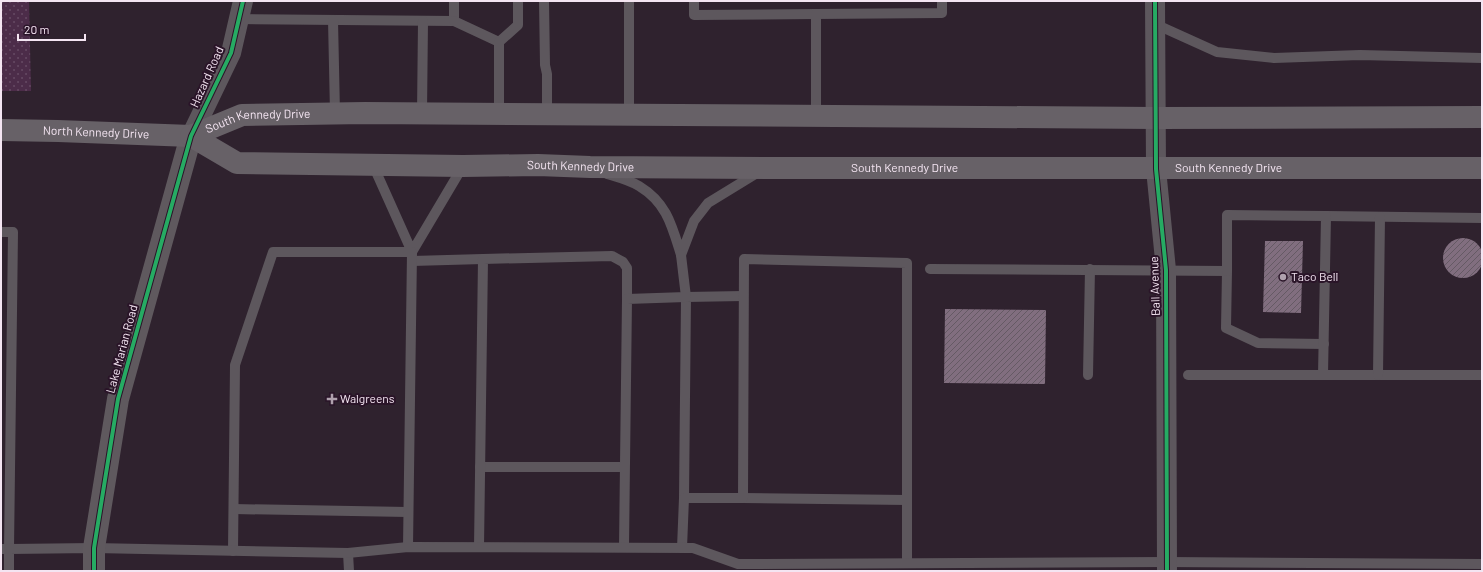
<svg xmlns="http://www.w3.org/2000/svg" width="1483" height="572" font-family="Barlow,sans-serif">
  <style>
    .park { fill: url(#park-dots) }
    .building { fill: url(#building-hatch) }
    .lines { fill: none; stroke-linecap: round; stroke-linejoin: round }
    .lane { stroke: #5d575d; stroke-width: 10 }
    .street { stroke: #5d575d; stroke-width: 20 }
    .secondary { stroke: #5f595e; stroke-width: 22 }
    .primary { stroke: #676167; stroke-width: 22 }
    .cycleway-casing { stroke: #2a1428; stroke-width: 6 }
    .cycleway { stroke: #26ab63; stroke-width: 4 }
    .poi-dot { fill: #afa1ad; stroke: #2a1428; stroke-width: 1.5 }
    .labels { text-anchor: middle; stroke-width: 4; stroke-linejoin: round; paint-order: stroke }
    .street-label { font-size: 12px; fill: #f4e5f2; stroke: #2a1428 }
    .poi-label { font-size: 12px; fill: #f4e5f2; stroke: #2a1428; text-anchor: start }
  </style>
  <defs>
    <pattern id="park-dots" width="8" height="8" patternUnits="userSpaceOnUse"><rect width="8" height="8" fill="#4c2c49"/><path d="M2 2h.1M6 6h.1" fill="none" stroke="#664a64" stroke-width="1.8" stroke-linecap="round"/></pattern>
    <pattern id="building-hatch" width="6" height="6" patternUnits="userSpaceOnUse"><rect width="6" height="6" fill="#816e7f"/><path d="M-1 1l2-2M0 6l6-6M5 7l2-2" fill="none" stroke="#655a64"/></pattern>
  </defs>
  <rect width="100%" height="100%" fill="#2f222e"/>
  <!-- park -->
  <polygon class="park" points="1,1 29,1 31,91 1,91"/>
  <!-- building -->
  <g class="building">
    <circle cx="1463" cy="258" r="20"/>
    <polygon points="1265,241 1303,241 1301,313 1263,312"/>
    <polygon points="945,309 1046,310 1045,384 944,383"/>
  </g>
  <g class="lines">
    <!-- lane -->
    <g class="lane">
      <polyline points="544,1 545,65 547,74 547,114"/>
      <polyline points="694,1 694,15 816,14"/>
      <polyline points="239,19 454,21 454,1"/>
      <polyline points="333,20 335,113"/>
      <polyline points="454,21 499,42"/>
      <polyline points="1155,24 1217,52 1274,58 1360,55 1482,58"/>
      <polyline points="422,113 423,21"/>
      <polyline points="499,113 499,42 518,25 518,1"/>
      <polyline points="629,115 629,1"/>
      <polyline points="816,116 816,14 942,13 942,1"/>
      <polyline points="373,165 412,252 463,166"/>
      <path d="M607,174C617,177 629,180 639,186C667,203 672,226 681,255L694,221L708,203L757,173"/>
      <polyline points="1326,216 1482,218"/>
      <polyline points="1,232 13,232 9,549 1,549"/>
      <polyline points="412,261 483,259"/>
      <polyline points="930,269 1227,271 1226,328 1258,343 1324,344"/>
      <polyline points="1227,271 1227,215 1326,216 1323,375"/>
      <polyline points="1088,375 1090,269"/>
      <polyline points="1188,375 1482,375"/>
      <polyline points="1378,375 1380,217"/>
      <polyline points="480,467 624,467"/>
      <polyline points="684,498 686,297 743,296"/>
      <polyline points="743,498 907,500"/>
      <polyline points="234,509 408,512"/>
      <polyline points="479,547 483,259 612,256 623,262 627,268 627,299"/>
      <polyline points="624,547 627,299 686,297 681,255"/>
      <polyline points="682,548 684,498 743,498 744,259 907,263 907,563"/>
      <polyline points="233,551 235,365 273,252 412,252 408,547"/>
      <polyline points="348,553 349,571"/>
      <polyline points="9,571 9,549 94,548 348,553 408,547 693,548 738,564 1167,562 1482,564"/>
    </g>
    <!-- street -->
    <g class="street">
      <polyline points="1155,1 1156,169 1166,270 1167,571"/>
      <polyline points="191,136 231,53 243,1"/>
    </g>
    <!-- secondary -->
    <polyline class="secondary" points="94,571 94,548 118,399 191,136"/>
    <!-- primary -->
    <g class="primary">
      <path id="s1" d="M1,130L58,131L191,136L242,115L365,113L1156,118L1482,117"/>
      <path id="s2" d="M191,136L237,163L463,166L538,165L590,167L777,168H1482"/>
    </g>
    <!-- cycleway casing -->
    <g class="cycleway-casing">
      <g id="cycleway">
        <polyline points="1155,1 1156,169 1166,270 1167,571"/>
        <polyline points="94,571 94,548 118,399 191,136 231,53 243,1"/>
      </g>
    </g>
    <!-- cycleway -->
    <use href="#cycleway" class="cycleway"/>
  </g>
  <!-- markers -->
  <g class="poi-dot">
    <circle cx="1283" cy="277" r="4"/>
    <path d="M330 393h4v4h4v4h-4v4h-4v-4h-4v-4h4z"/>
  </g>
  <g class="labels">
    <!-- street labels -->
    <g class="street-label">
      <text transform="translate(207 77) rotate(-66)" y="4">Hazard Road</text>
      <text dy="4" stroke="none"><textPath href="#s1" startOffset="260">South Kennedy Drive</textPath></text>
      <text dy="4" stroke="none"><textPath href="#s1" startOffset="95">North Kennedy Drive</textPath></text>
      <text dy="4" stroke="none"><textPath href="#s2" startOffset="397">South Kennedy Drive</textPath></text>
      <text dy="4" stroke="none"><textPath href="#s2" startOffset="721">South Kennedy Drive</textPath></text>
      <text dy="4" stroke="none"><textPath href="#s2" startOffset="1045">South Kennedy Drive</textPath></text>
      <text transform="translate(1155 286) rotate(-92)" y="4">Ball Avenue</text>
      <text transform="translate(122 349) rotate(-75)" y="4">Lake Marian Road</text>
    </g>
    <!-- poi labels -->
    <g class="poi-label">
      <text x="1291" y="281">Taco Bell</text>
      <text x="340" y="403">Walgreens</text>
    </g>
  </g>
  <!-- border -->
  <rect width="1483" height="572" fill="none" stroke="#f4e5f2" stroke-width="4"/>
  <!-- scale -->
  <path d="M18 34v6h67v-6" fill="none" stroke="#f4e5f2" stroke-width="2"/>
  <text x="24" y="34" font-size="12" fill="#f4e5f2" stroke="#2a1428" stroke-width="3" paint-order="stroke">20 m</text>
</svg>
